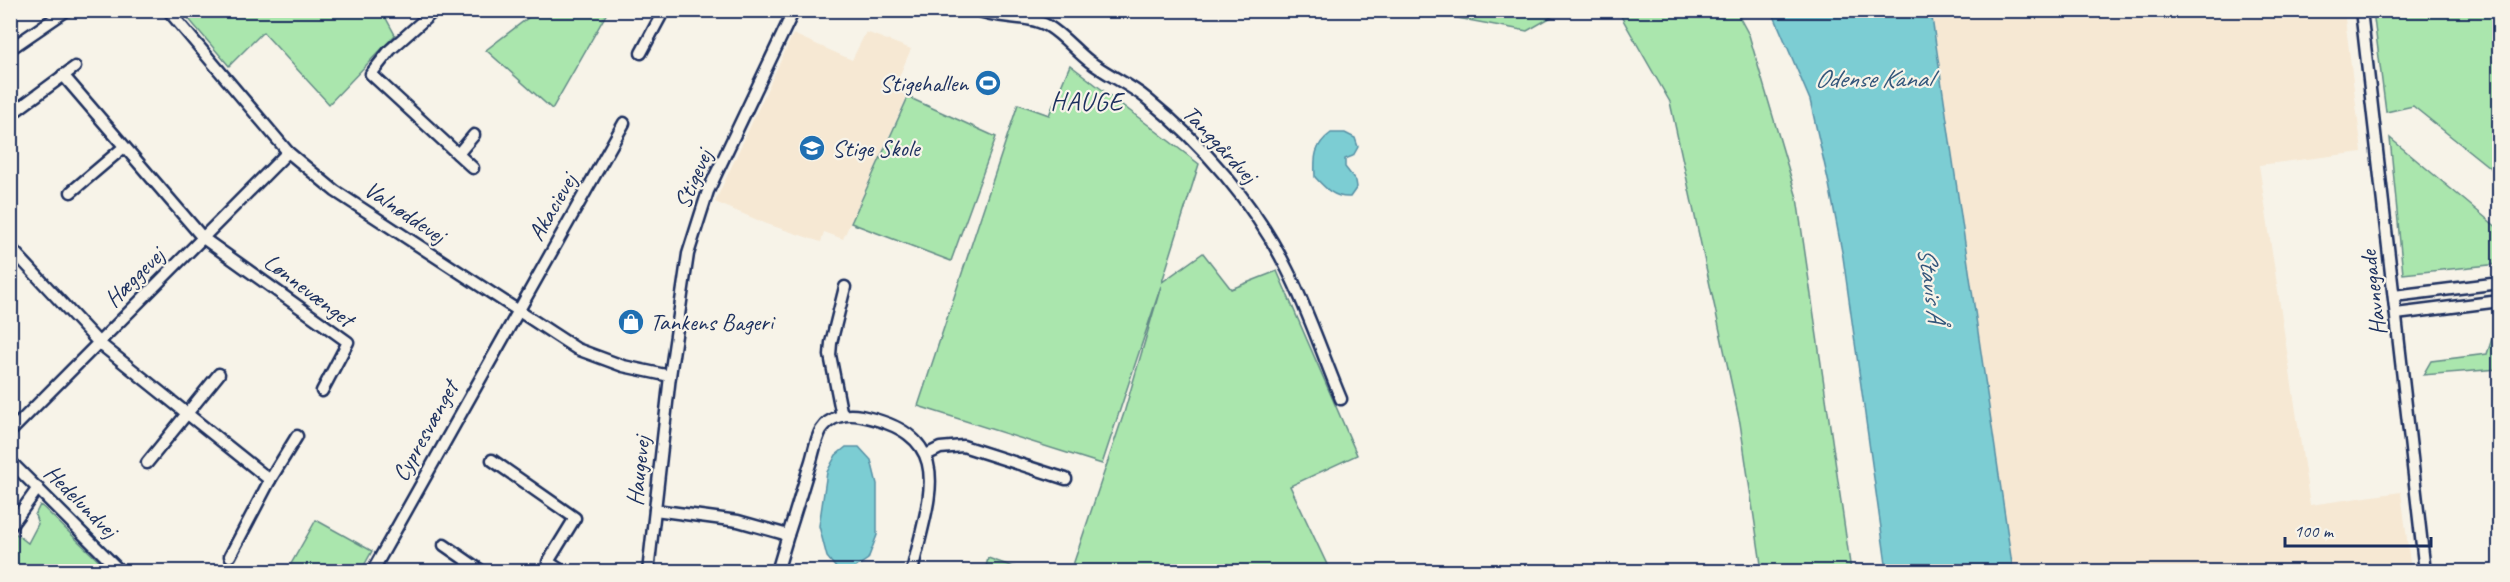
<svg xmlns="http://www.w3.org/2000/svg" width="2510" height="582" font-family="Caveat,sans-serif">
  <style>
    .built { fill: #f6e8d3 }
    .green { fill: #aae6ad; stroke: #628a86; stroke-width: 1.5 }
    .water { fill: #7ccdd3; stroke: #558ea4; stroke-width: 1.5 }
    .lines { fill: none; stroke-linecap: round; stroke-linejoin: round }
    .minor-casing { stroke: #1b2f5e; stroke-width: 15 }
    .minor { stroke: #f7f3e8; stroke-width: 10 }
    .labels { text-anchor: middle; stroke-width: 4.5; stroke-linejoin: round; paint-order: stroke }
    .poi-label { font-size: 24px; fill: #1b2f5e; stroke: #f7f3e8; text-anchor: start }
    .street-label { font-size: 24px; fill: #1b2f5e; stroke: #f7f3e8 }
    .water-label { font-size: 26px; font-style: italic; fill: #33567b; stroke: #f7f3e8 }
    .neighbourhood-label { font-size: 26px; letter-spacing: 1.5px; fill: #1b2f5e; stroke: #f7f3e8 }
  </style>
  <rect width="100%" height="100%" fill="#f7f3e8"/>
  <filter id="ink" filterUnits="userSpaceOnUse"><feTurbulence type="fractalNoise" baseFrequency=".0167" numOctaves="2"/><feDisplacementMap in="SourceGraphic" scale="12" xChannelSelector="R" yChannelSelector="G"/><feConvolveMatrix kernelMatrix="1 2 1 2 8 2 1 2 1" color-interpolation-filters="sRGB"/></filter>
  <g filter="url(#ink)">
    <!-- built -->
    <g class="built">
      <polygon points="1931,11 2344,11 2362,152 2259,165 2310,505 2401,492 2411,571 2013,571"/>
      <polygon points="866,32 911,49 895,86 908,94 843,239 824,232 821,242 767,224 715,202 793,34 852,60"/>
    </g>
    <!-- green -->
    <g class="green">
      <polygon points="182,11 382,11 395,35 329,104 263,32 229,66"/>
      <polygon points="537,11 608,11 552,109 486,50"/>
      <polygon points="1420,11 1562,11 1527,31"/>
      <polygon points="1618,11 1736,11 1749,35 1797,198 1851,571 1762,571 1740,423 1670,102"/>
      <polygon points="2373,11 2499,11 2499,175 2413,106 2386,112"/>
      <polygon points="1070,65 1199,164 1162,282 1203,253 1231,289 1277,271 1357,455 1290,486 1330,571 1071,571 1124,413 1161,286 1102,464 918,406 1018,104 1049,115"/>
      <polygon points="908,97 996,137 951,261 851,223"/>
      <polygon points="2390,138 2499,229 2499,264 2403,274"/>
      <polygon points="2499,317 2499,369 2423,375 2431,361 2487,354"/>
      <polygon points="40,505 44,508 109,571 11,571 11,539 15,533 28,543 38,524 35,515"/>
      <polygon points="316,520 372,551 361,571 287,571"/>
      <polygon points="988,558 1025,571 985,571"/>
    </g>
    <!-- water -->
    <g class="water">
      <polygon points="1772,11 1931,11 2013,571 1887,571 1843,257 1829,184 1810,100"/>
      <path d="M1331,133H1345L1355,138L1358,147L1353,156L1345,159V167L1356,181L1357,187L1350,197C1334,198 1325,188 1315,177C1314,158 1314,145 1331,133Z"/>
      <polygon points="846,447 859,447 871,460 877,484 877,535 868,559 850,571 837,569 827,557 819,526 827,472 836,455"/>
    </g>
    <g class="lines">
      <!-- minor casing -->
      <g class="minor-casing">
        <g id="minor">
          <polyline points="168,10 288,152 335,191 577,349 623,366 670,376"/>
          <polyline points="435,10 390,50 371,74 473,168"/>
          <path d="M977,10C999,20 1027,14 1048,26C1063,35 1075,50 1089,61C1107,75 1129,84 1146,98C1203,144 1254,203 1287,269C1308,310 1323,356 1341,399"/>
          <polyline points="2361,10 2425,572"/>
          <polyline points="10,49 67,10"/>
          <polyline points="641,53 664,10"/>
          <polyline points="63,75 203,238 348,342 322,391"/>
          <polyline points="10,115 75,67"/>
          <polyline points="458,154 474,135"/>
          <polyline points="71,192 124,147"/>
          <polyline points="10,247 99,343 270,480 297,436"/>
          <polyline points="2394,296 2500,283"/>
          <polyline points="2396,314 2500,301"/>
          <polyline points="842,416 830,355 831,343 845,287"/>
          <polyline points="10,432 288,152"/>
          <polyline points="926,455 940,448 963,446 1066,479"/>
          <polyline points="492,460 575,518 548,562 564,572"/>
          <polyline points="10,461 121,572"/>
          <polyline points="147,463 219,374"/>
          <polyline points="655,510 738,521 788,535 777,572"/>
          <polyline points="10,527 38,488"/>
          <path d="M788,535C796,511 803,486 811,461C814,451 816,439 821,430C830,416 846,413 861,416C961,436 927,500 912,572"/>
          <polyline points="444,545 483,572"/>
          <polyline points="230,556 270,480"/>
          <polyline points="372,572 624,123"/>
          <polyline points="648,572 670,376 688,254 708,191 794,10"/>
        </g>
      </g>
      <!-- minor -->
      <use href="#minor" class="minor"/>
    </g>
  </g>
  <!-- icons -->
  <defs>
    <g id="stadium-disc" transform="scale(1.35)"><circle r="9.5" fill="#1f6fb2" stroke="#f7f3e8"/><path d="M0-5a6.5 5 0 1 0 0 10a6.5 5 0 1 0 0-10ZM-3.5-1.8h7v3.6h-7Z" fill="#fff"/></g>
    <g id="school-disc" transform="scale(1.35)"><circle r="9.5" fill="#1f6fb2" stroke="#f7f3e8"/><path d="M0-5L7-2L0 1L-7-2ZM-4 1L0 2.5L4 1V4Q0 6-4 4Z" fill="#fff"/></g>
    <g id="shop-disc" transform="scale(1.35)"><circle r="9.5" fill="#1f6fb2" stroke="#f7f3e8"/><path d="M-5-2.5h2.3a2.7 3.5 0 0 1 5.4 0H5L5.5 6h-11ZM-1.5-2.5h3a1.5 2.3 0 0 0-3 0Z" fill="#fff"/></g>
  </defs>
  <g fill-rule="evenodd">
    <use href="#stadium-disc" x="988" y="83"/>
    <use href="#school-disc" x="812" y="148"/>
    <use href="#shop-disc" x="631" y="322"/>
  </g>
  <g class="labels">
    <!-- poi labels -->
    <g class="poi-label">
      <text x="968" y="91" text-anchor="end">Stigehallen</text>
      <text x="832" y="156">Stige Skole</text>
      <text x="650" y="330">Tankens Bageri</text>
    </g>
    <!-- street labels -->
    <g class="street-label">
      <text transform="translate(1220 144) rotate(47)" y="8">Tanggårdvej</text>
      <text transform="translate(693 179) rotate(-67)" y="8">Stigevej</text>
      <text transform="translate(552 207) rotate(-60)" y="8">Akacievej</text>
      <text transform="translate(405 212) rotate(34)" y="8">Valnøddevej</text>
      <text transform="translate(134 277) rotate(-45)" y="8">Hæggevej</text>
      <text transform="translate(309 290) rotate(37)" y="8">Lønnevænget</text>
      <text transform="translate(2373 293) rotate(-97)" y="8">Havnegade</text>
      <text transform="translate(425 431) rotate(-61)" y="8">Cypresvænget</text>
      <text transform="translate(638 471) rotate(-84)" y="8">Haugevej</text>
      <text transform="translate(81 501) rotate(45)" y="8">Hedelundvej</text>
    </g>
    <!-- water labels -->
    <g class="water-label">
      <text x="1873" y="87">Odense Kanal</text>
      <text transform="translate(1932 284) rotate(82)" y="9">Stavis Å</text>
    </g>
    <!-- neighbourhood labels -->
    <g class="neighbourhood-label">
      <text x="1087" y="110">HAUGE</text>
    </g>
  </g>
  <!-- margin -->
  <rect width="2510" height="582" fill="none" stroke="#f7f3e8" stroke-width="36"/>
  <rect x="18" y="18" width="2474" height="546" fill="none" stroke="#1b2f5e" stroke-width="2" filter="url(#ink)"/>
  <!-- scale -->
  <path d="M2285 537v9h146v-9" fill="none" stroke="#1b2f5e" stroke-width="3"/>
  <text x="2294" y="537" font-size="18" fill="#1b2f5e" stroke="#f7f3e8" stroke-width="4.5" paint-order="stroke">100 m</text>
</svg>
